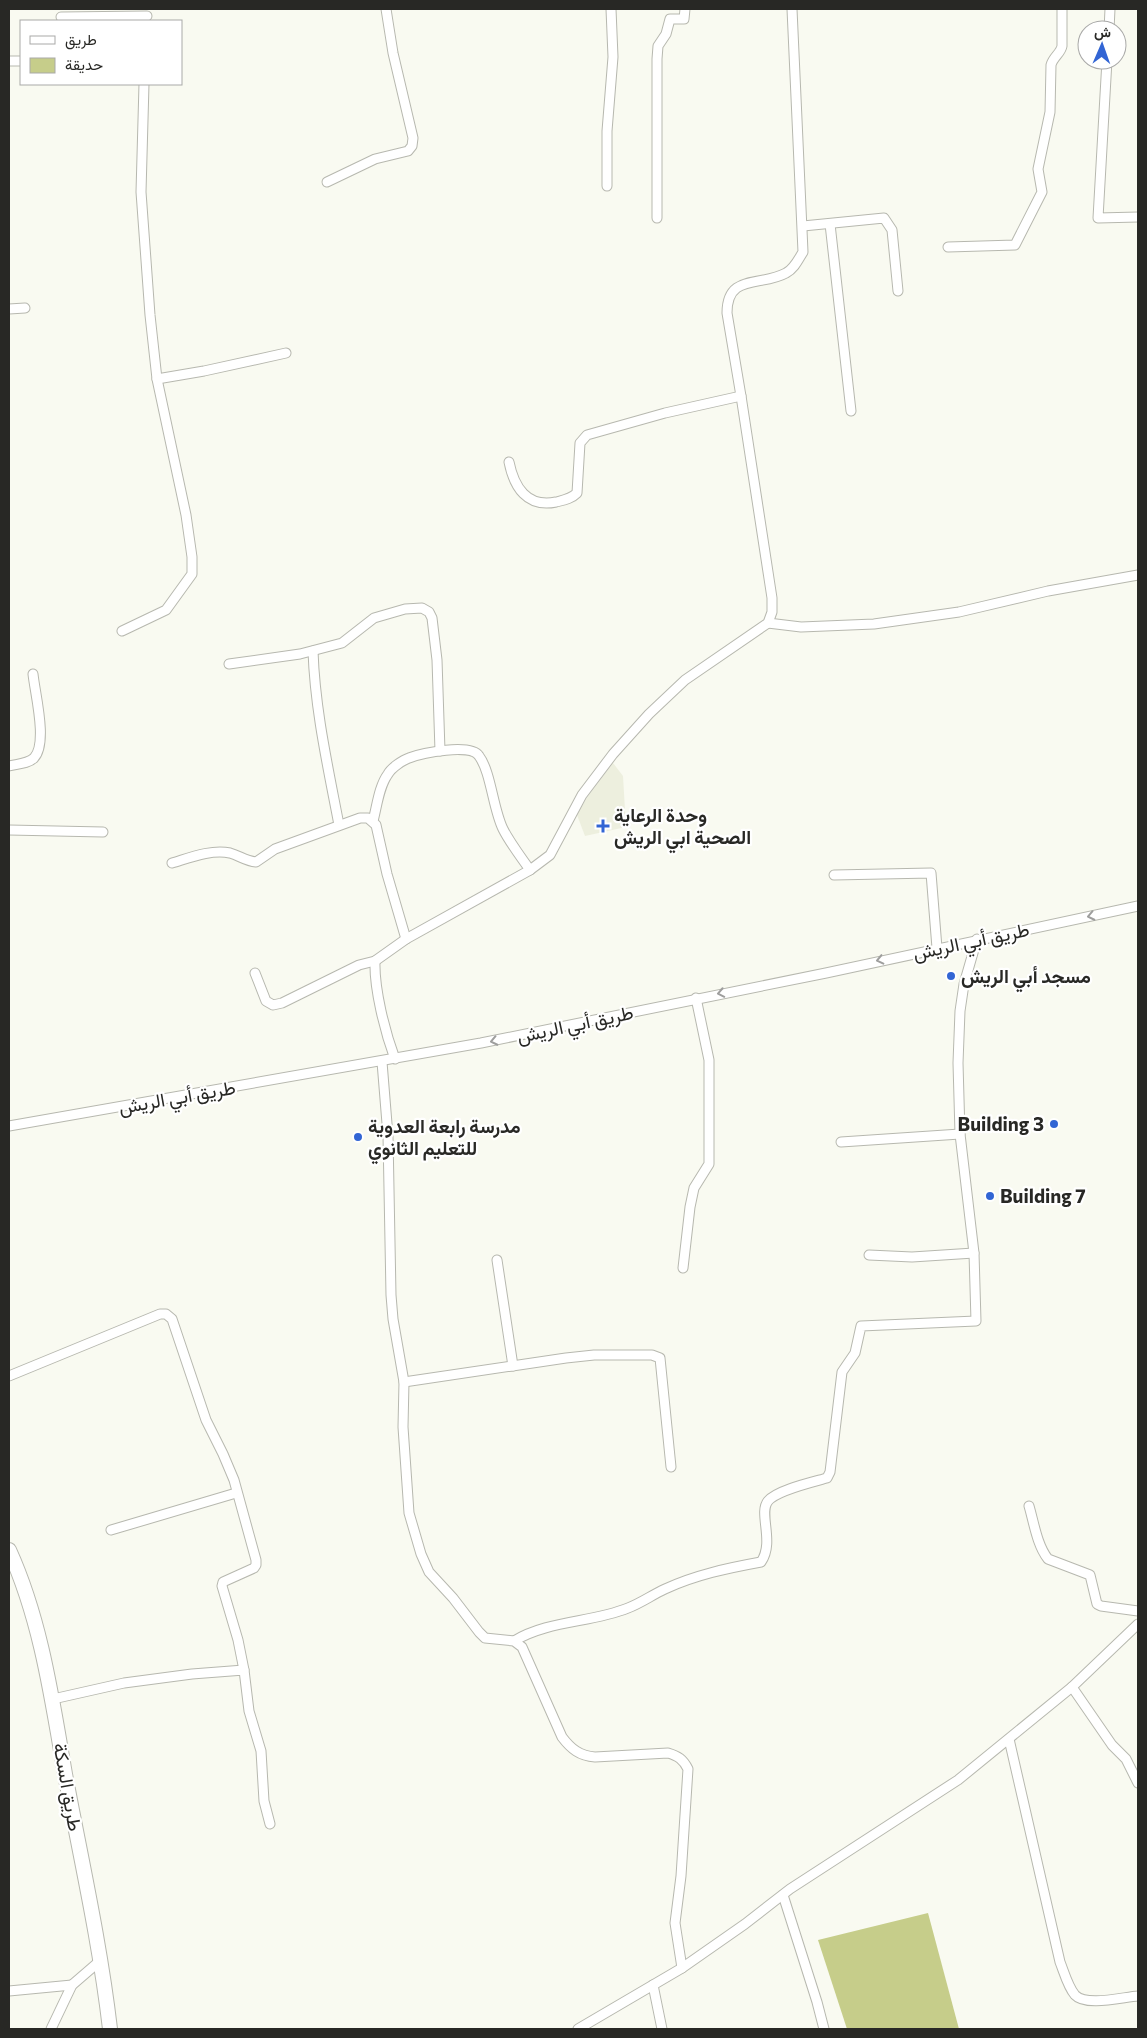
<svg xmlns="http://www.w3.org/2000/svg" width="1147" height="2038" font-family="Commissioner,Vazirmatn,sans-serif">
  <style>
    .built { fill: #edefde }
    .green { fill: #c6cd8a }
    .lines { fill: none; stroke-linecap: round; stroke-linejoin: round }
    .minor-casing { stroke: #b7b8af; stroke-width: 11 }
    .primary-casing { stroke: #b7b8af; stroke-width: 16 }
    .minor { stroke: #fff; stroke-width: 9 }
    .primary { stroke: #fff; stroke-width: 14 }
    .oneway { stroke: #9e9e9d }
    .poi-dot { fill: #3265d4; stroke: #fff; stroke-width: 2 }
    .labels { text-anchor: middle; stroke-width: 4.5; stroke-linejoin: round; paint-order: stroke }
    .poi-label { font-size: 19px; font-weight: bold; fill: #282825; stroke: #fff; text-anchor: start }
    .street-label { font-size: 19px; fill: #282825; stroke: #fff }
  </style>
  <rect width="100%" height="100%" fill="#f9faf1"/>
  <!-- built -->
  <polygon class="built" points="613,763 623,776 626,827 585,836 577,815 588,796"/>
  <!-- green -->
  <polygon class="green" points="928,1913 959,2029 847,2029 818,1940"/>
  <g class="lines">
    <!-- minor casing -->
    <g class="minor-casing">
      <g id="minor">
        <polyline points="61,17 147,16"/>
        <polyline points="1109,30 1110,9"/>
        <polyline points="1107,60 1098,218 1138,217"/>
        <polyline points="9,61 21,61"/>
        <polyline points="327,182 375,159 408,151 412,146 413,138 393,53 386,9"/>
        <polyline points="607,186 607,131 613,57 611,9"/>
        <polyline points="657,218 657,59 658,46 666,34 670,19 684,19 685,9"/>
        <polyline points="830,224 851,411"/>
        <polyline points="803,226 884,218 892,230 898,291"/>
        <path d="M948,247L1015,245L1042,192L1038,169L1050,112L1051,65C1053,57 1061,53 1062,46V9"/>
        <polyline points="9,309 25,308"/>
        <polyline points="157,379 204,371 286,353"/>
        <path d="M509,462C514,487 527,508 556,502C564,500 571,499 577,493L580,443L587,435L665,413L741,396"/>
        <polyline points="768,623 801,627 874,624 959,612 1048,591 1138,575"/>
        <polyline points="122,631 166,610 192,574 192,557 186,515 157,379 150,315 141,192 144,84"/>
        <path d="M313,651C315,710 328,767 339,825"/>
        <polyline points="229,664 300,654 342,643 374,618 405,609 422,608 429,612 432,618 437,660 440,751"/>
        <path d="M9,766C17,764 28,764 34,758C48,743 35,694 33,674"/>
        <path d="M373,821C377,806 379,786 388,774C391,768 403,760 409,758C422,753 471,743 479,756C491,772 493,809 503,829C510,843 521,857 530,870"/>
        <polyline points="9,830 103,832"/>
        <path d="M172,863C189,858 211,849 230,853C240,856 246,861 256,862L275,849L360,818H368L376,825L387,874L406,939"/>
        <polyline points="834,875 931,873 937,948"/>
        <path d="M375,961C374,989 385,1032 395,1059"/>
        <path d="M255,973L266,1001L273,1005L282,1003L359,965L375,961L406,939L530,870L550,855L582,795L613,754L649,714L685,680L768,623L772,612V598L741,396L727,313C727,273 761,287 786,273C794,269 798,260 803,252L792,9"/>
        <path d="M382,1062L388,1136L391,1295L393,1319L404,1382L403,1427L409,1513L421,1554L429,1572L453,1598L479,1632L485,1638L514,1641L522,1647L562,1737C571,1749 580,1756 595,1757L668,1753C678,1756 683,1759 688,1769L681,1876L675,1923L682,1968"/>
        <polyline points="9,1126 481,1043 826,973 1138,906"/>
        <polyline points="841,1142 960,1134"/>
        <polyline points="869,1255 912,1257 974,1253"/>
        <polyline points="497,1260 513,1366"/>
        <polyline points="683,1268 690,1207 694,1188 709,1164 709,1060 696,998"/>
        <polyline points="9,1376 160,1314 166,1314 172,1319 206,1420 223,1454 234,1480 256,1560 256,1565 254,1568 223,1582 222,1586 238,1640 244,1670"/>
        <polyline points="404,1382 566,1358 594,1355 652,1355 660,1358 671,1467"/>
        <path d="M1029,1506C1034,1523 1037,1545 1048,1559L1090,1575L1097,1604L1101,1606L1138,1611"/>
        <polyline points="111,1530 236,1493"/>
        <path d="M514,1641C549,1620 591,1623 628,1608C641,1603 652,1595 665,1589C695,1575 728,1568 761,1562C775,1542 758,1513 768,1501C777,1490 813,1482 827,1478L830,1472L842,1372L855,1353L861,1326L976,1321L974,1253L960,1134L958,1063L960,1011L964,984L977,939"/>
        <polyline points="1072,1687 1112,1745 1126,1759 1138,1783"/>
        <polyline points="53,1699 124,1683 192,1674 244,1670 249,1711 261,1751 264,1801 270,1824"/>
        <path d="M1009,1739L1060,1962C1064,1972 1068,1987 1075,1995C1086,2007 1123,1997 1138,1996"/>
        <polyline points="783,1895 817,2002 824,2029"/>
        <polyline points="653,1985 662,2029"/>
        <polyline points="9,1991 72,1985"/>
        <polyline points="51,2029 72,1985 101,1960"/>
        <polyline points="578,2029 682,1968 745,1924 790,1889 958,1780 1072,1687 1138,1624"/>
      </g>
    </g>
    <!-- primary casing -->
    <g class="primary-casing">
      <path id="primary" d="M9,1550C41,1620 52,1699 65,1774C81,1859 100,1943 110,2029"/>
    </g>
    <!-- minor -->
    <use href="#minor" class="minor"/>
    <!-- primary -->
    <use href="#primary" class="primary"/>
  </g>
  <!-- one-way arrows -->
  <defs><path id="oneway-chevron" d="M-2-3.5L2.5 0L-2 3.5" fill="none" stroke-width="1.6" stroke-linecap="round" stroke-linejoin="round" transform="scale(1.25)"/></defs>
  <g class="oneway">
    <use href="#oneway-chevron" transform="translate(1091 916) rotate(168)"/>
    <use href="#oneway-chevron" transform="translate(880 960) rotate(167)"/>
    <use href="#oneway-chevron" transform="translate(721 993) rotate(169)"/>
    <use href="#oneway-chevron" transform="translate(494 1041) rotate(168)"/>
  </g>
  <!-- markers -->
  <g class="poi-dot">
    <path d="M600.5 818.5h5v5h5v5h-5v5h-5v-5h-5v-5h5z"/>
    <circle cx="951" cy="976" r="5"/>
    <circle cx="1054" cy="1124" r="5"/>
    <circle cx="358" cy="1137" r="5"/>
    <circle cx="990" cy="1196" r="5"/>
  </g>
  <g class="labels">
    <!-- poi labels -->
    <g class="poi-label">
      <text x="614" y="822">وحدة الرعاية<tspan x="614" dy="22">الصحية ابي الريش</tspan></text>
      <text x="961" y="983">مسجد أبي الريش</text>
      <text x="1044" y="1131" text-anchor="end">Building 3</text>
      <text x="368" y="1133">مدرسة رابعة العدوية<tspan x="368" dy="22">للتعليم الثانوي</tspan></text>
      <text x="1000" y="1203">Building 7</text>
    </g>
    <!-- street labels -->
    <g class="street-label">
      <text transform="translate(971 941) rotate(-12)" y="7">طريق أبي الريش</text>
      <text transform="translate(575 1024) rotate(-12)" y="7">طريق أبي الريش</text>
      <text transform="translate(177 1097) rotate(-10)" y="7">طريق أبي الريش</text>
      <text transform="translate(68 1787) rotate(80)" y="7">طريق السكة</text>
    </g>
  </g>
  <!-- border -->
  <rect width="1147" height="2038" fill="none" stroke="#282825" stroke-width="20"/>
  <!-- legend -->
  <rect x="20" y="20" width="162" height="65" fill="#ffffff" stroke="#a9a9a8"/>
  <rect x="30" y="36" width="25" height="8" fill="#ffffff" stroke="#a9a9a8"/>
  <text x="65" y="45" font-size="15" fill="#282825">طريق</text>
  <rect x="30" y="58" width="25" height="15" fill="#c6cd8a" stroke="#a9a9a8"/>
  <text x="65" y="70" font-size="15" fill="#282825">حديقة</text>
  <!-- north arrow -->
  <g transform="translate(1102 45) rotate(2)"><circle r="24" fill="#ffffff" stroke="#a9a9a8"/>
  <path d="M0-4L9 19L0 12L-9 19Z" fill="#3265d4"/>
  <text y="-8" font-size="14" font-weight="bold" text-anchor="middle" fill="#282825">ش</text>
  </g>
</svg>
